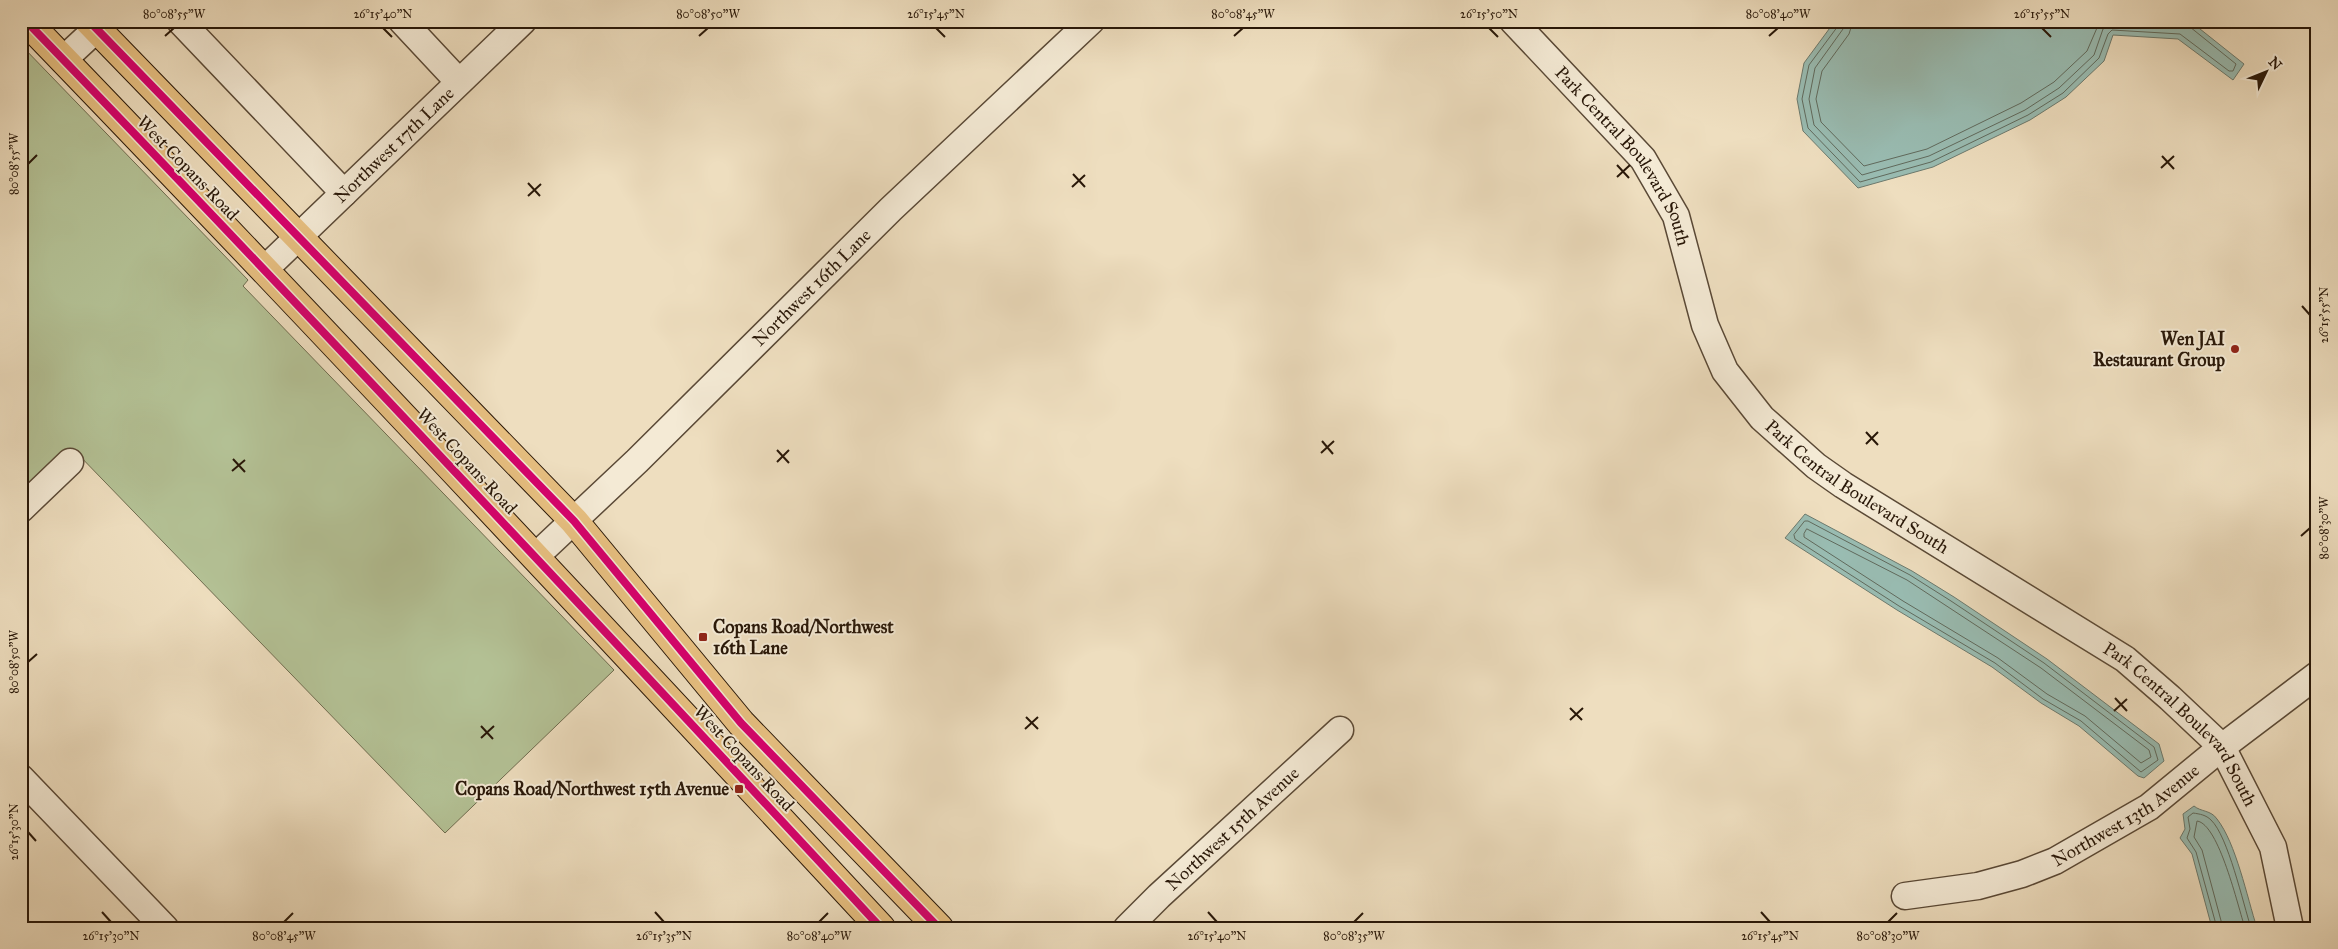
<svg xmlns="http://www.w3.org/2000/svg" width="2338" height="949" font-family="'IM FELL Great Primer',serif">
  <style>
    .green { fill: #b4c296; stroke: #6e6c4f }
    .water { fill: #99bcb2; stroke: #6c7a6e }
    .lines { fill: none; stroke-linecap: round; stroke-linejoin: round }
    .shore { stroke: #606a5d; stroke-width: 1 }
    .minor-casing { stroke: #5a4936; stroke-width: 29 }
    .major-casing { stroke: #281708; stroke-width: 30 }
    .minor { stroke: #f4ead5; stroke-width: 26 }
    .major { stroke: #e7bf80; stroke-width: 28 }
    .cycleway-casing { stroke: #f4ead5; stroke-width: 11 }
    .cycleway { stroke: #d6006c; stroke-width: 8 }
    .ticks { fill: none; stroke: #281708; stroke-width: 2 }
    .poi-dot { fill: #8f2418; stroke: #f4ead5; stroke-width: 2 }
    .labels { text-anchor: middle; stroke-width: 4; stroke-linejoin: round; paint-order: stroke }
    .street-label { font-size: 18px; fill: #281708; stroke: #f4ead5 }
    .poi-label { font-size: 18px; font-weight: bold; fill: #281708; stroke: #f4ead5; text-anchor: end }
    .neatline { fill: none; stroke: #281708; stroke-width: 2 }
    .ticks-label { font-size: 12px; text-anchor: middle; fill: #281708 }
  </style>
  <rect width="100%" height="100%" fill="#eedebf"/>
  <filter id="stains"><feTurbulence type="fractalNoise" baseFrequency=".004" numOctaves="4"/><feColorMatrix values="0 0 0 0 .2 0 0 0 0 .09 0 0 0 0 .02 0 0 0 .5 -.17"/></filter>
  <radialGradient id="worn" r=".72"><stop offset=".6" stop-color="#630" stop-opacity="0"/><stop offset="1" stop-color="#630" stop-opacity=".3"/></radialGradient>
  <!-- green -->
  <polygon class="green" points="21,45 248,280 243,286 614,670 445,833 73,449 21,498"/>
  <!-- water -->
  <g class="water">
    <polygon points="1835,21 2190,21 2244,64 2233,80 2178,39 2113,35 2104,61 2066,97 2030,120 1933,167 1858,188 1803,131 1797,99 1804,63"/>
    <polygon points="1805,514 1912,571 1954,597 2047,659 2159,744 2164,761 2144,778 2138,776 2079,726 2041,703 1992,667 1897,610 1785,538"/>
    <path d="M2194,806C2201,812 2211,810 2217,819C2236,843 2247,897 2257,928H2212L2192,854L2180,838L2185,829L2183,814Z"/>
  </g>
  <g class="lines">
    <!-- shore -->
    <g class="shore">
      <polyline points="1839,21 1838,26 1809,65 1802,99 1808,128 1860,182 1931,162 2028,115 2063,93 2099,58 2108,34 2112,30 2180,34 2229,71 2233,71 2236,64 2190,27 2188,21"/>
      <polyline points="1845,21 1843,29 1815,68 1809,99 1814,125 1862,175 1929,156 2025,110 2059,88 2094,55 2103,29 2114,23 2179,28 2182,26 2182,21"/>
      <polyline points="1853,21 1849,34 1822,71 1816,99 1821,122 1864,166 1927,149 2021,103 2054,82 2087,51 2100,21"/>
      <polygon points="1805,521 1808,521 1910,575 1951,601 2044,663 2154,747 2158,760 2141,772 2081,721 2043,699 1995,663 1899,606 1795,539 1794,535"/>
      <polygon points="1807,529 1907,580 2041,668 2149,750 2151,757 2141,763 2085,716 2047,694 1998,658 1903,601 1804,537 1804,534"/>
      <path d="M2217,928L2196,852L2187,838L2190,829L2188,817L2193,813C2200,814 2206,815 2211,820C2228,836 2243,903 2251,928"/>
      <path d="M2223,928L2202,850L2194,837L2197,821C2219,824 2238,907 2245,928"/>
    </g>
    <!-- minor casing -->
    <g class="minor-casing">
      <g id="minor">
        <polyline points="180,21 344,193"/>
        <polyline points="402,21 459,82"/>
        <path id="s1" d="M1513,21L1643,159L1676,216L1705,325L1725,371L1762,418L1816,466L1843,485L2125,659L2170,698L2222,747L2273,847L2290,928"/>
        <polyline points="63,60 105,21"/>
        <path id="s2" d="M265,269L523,21"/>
        <polyline points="21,509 70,462"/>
        <path id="s3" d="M536,556L637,461L891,209L1091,21"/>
        <polyline points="21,778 165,928"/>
        <path id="s4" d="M1905,896L1978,886L2022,874L2055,861L2149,807L2222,747L2317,675"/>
        <path id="s5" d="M1127,928L1159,896L1340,730"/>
      </g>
    </g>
    <!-- major casing -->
    <g class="major-casing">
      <g id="major">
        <path d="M26,21C315,320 598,623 881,928"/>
        <polyline points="89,21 574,521 741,723 939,928"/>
      </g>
    </g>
    <!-- minor -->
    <use href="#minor" class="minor"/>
    <!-- major -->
    <use href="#major" class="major"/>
    <!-- cycleway casing -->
    <g class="cycleway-casing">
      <g id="cycleway">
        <path d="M26,21C315,320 598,623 881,928"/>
        <polyline points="89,21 574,521 741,723 939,928"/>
      </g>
    </g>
    <!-- cycleway -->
    <use href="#cycleway" class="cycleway"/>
  </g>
  <!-- ticks -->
  <path class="ticks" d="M383,28L392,37M936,28L945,37M1489,28L1498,37M2042,28L2051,37M165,36L174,28M699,36L708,28M1234,36L1243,28M1769,36L1778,28M2162,156L2174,169M28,164L37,155M1617,165L1629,178M2161,168L2174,156M1073,174L1085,187M1617,177L1630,165M528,183L540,196M1072,187L1085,175M528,196L541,184M2302,306L2310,315M1866,432L1878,445M1322,441L1333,454M1866,444L1878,432M777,450L789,463M1321,453L1334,441M233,459L245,472M777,462L789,450M232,471L245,460M2301,536L2310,528M28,662L37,654M2115,698L2127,711M1570,708L1582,720M2114,711L2127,699M1026,717L1038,729M1570,720L1583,708M481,726L493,739M1025,729L1038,717M481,738L494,726M28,832L36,841M102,912L111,922M655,912L664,922M1208,912L1217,922M1761,912L1770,922M284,922L293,913M819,922L828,913M1354,922L1363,913M1888,922L1897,913"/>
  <!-- markers -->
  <g class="poi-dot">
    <circle cx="2235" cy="349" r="5"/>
    <rect x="698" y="632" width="10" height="10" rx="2.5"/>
    <rect x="734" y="784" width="10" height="10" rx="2.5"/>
  </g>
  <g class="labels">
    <!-- street labels -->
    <g class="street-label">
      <text dy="6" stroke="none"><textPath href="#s2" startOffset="179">Northwest 17th Lane</textPath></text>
      <text dy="6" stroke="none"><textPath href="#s1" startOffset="176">Park Central Boulevard South</textPath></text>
      <text transform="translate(188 168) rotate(46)" y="6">West Copans Road</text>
      <text dy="6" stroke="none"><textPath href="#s3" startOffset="385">Northwest 16th Lane</textPath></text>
      <text transform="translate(467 461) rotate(47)" y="6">West Copans Road</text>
      <text dy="6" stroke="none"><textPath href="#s1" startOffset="596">Park Central Boulevard South</textPath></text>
      <text dy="6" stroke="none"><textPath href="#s1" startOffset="1001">Park Central Boulevard South</textPath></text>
      <text transform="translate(744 758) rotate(47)" y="6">West Copans Road</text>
      <text dy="6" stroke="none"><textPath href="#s4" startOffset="239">Northwest 13th Avenue</textPath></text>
      <text dy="6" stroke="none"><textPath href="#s5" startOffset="145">Northwest 15th Avenue</textPath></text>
    </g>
    <!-- poi labels -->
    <g class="poi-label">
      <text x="2225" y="345">Wen JAI<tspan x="2225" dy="21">Restaurant Group</tspan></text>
      <text x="713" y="633" text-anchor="start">Copans Road/Northwest<tspan x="713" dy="21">16th Lane</tspan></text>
      <text x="729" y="795">Copans Road/Northwest 15th Avenue</text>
    </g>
  </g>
  <!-- margin -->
  <rect width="2338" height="949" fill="none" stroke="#eedebf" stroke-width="55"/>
  <!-- north arrow -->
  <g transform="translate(2266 72) rotate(47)" stroke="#f4ead5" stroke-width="4" paint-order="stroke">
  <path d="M0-4L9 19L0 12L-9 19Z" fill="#281708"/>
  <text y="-8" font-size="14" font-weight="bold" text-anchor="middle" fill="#281708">N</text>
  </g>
  <rect x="28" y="28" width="2282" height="894" class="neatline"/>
  <g class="ticks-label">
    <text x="174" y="18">80°08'55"W</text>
    <text x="383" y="18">26°15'40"N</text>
    <text x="708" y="18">80°08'50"W</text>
    <text x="936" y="18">26°15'45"N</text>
    <text x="1243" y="18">80°08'45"W</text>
    <text x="1489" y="18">26°15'50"N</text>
    <text x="1778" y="18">80°08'40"W</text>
    <text x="2042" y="18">26°15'55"N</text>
    <text transform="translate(14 164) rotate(-90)" y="4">80°08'55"W</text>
    <text transform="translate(2324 315) rotate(-90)" y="4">26°15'55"N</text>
    <text transform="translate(2324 528) rotate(-90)" y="4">80°08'30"W</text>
    <text transform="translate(14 662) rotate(-90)" y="4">80°08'50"W</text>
    <text transform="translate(14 832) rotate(-90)" y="4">26°15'30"N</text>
    <text x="111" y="940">26°15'30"N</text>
    <text x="284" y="940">80°08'45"W</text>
    <text x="664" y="940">26°15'35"N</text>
    <text x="819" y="940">80°08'40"W</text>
    <text x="1217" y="940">26°15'40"N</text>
    <text x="1354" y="940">80°08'35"W</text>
    <text x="1770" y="940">26°15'45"N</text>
    <text x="1888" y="940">80°08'30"W</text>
  </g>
  <rect width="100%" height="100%" filter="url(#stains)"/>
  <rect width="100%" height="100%" fill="url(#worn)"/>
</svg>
